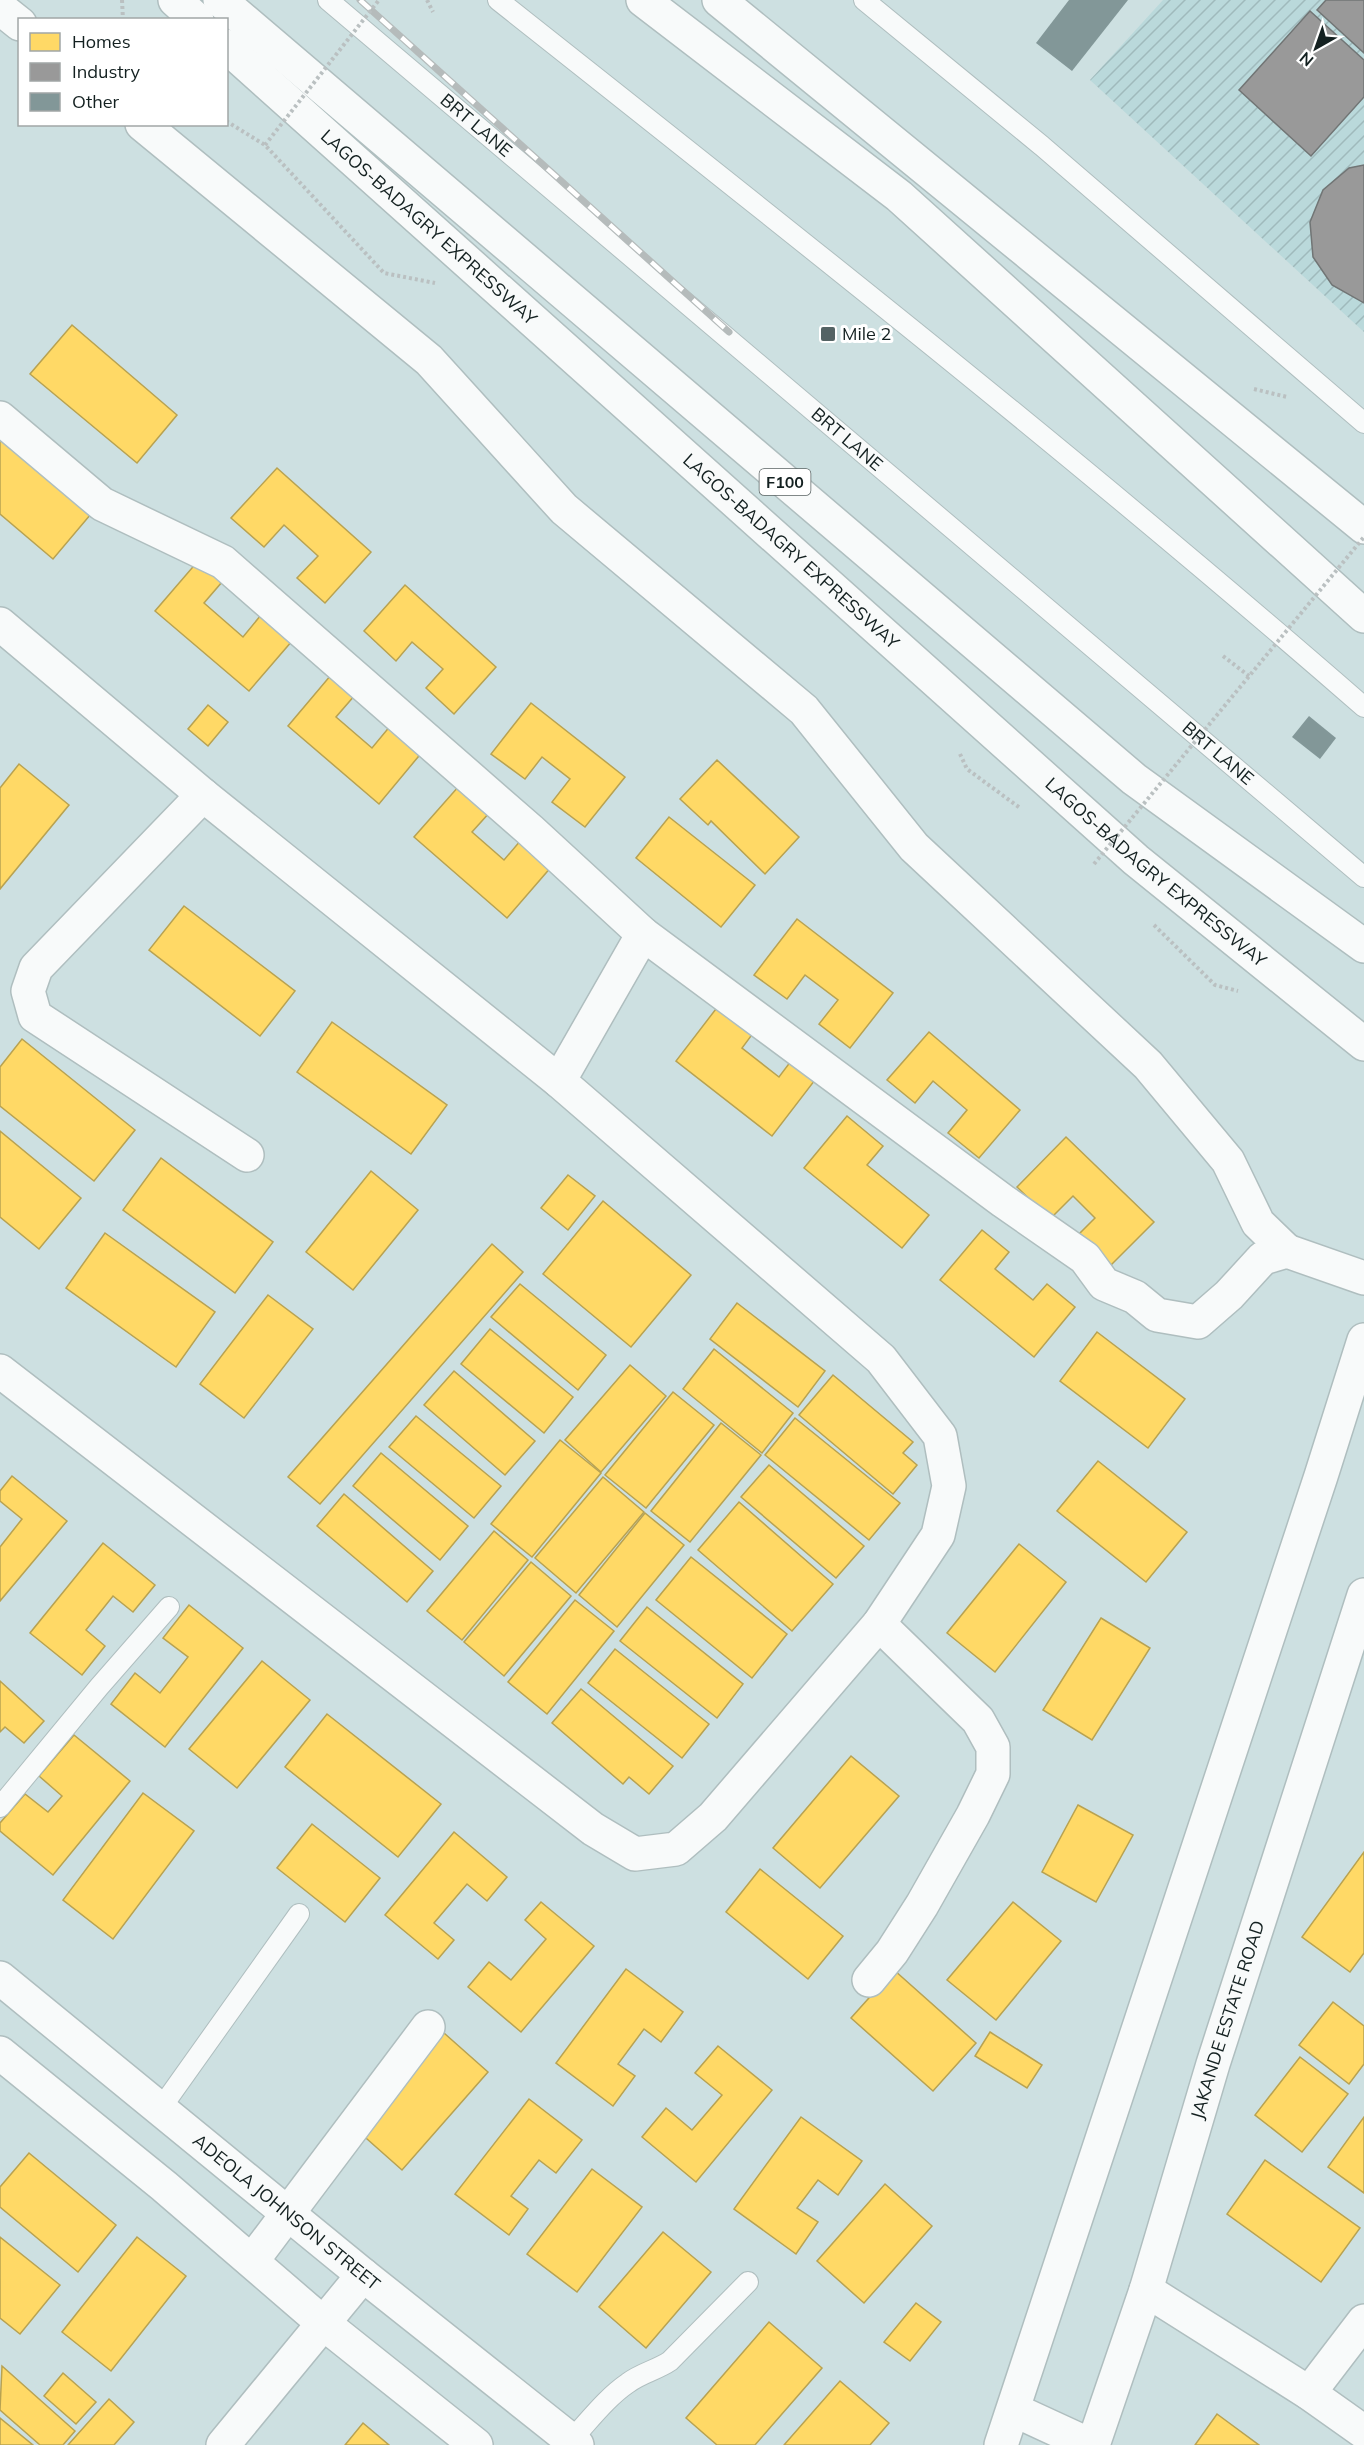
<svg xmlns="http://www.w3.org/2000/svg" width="1364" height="2445" font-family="Mulish,sans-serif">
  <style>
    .industrial { fill: url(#industrial-furrows) }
    .homes { fill: #ffd966; stroke: #b8a251; stroke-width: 1.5 }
    .industry { fill: #999; stroke: #717575; stroke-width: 1.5 }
    .building { fill: #829798 }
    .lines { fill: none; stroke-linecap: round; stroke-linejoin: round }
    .service-casing { stroke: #afbebf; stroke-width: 22 }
    .minor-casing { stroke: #afbebf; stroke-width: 36 }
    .tertiary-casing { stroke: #afbebf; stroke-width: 36 }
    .primary-casing { stroke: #afbebf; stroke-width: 36 }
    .motorway-casing { stroke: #afbebf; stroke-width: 36 }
    .path { stroke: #bac0c1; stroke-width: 4; stroke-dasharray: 3 3; stroke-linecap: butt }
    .service { stroke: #f8fafa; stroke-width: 20 }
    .minor { stroke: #f8fafa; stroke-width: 33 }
    .tertiary { stroke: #f8fafa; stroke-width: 33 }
    .primary { stroke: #f8fafa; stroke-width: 33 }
    .motorway { stroke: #f8fafa; stroke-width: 33 }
    .rail-casing { stroke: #b5bbbb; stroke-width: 7 }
    .rail { stroke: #fff; stroke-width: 4.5; stroke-dasharray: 14; stroke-linecap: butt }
    .path-bridge { stroke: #bac0c1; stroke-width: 4; stroke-dasharray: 3 3; stroke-linecap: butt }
    .poi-dot { fill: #546364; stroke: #fff; stroke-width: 2 }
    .labels { text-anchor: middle; stroke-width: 6; stroke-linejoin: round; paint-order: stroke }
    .shield { fill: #fff; stroke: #5a6363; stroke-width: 1.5 }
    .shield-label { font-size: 16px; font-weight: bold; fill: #132020 }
    .street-label { font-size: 18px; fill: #132020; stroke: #fff }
    .poi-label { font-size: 18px; fill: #132020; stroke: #fff; text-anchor: start }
  </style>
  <defs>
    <pattern id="industrial-furrows" width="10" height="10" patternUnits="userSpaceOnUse" patternTransform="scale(1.5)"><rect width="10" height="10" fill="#bad9db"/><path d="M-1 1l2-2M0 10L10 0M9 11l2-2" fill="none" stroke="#9fbabc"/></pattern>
  </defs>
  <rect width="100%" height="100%" fill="#cde0e1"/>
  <!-- industrial -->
  <polygon class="industrial" points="1163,0 1364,0 1364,332 1090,80"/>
  <!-- homes -->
  <g class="homes">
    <polygon points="72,325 177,415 137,463 30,374"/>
    <polygon points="0,427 96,508 53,559 0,514"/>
    <polygon points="277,468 371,552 325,603 297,578 318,556 284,525 264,547 231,518"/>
    <polygon points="198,561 222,582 204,603 243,637 261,615 292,641 249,691 155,611"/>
    <polygon points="405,585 496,667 454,714 426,688 443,669 412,642 396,661 364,631"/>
    <polygon points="331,675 355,695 336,717 372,748 391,725 423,751 379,804 288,726"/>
    <polygon points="531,703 625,777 585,827 552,802 570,779 542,757 525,779 491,754"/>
    <polygon points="208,705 228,722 208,746 188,729"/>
    <polygon points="717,760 799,837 765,874 711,821 708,825 680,799"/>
    <polygon points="19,764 69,805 0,889 0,788"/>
    <polygon points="459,786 490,812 472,832 504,860 521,840 552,866 507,918 414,837"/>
    <polygon points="669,817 755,885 721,927 636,858"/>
    <polygon points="184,906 295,991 260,1036 149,950"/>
    <polygon points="797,919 893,993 850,1048 819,1024 838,1000 805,975 787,999 754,975"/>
    <polygon points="719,1005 754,1032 742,1048 779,1077 791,1061 815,1080 772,1136 676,1061"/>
    <polygon points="332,1022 447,1105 411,1154 297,1072"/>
    <polygon points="929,1032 1020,1110 979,1158 948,1133 967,1110 933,1081 915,1103 887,1080"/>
    <polygon points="22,1039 135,1130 94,1181 0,1106 0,1067"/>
    <polygon points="847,1116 883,1146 867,1165 929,1215 902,1248 804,1168"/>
    <polygon points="0,1131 81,1198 39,1249 0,1217"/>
    <polygon points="1066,1137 1154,1222 1108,1268 1076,1237 1095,1218 1073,1196 1050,1219 1017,1187"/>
    <polygon points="161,1158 273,1242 235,1293 123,1210"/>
    <polygon points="371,1171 418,1210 353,1290 306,1252"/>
    <polygon points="568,1175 595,1196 568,1230 541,1208"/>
    <polygon points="603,1201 691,1275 631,1347 543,1274"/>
    <polygon points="982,1230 1009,1252 995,1269 1033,1300 1047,1284 1075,1307 1034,1357 940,1280"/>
    <polygon points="105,1233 215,1312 176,1367 66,1288"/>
    <polygon points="492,1244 523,1272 320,1504 288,1477"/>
    <polygon points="520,1284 606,1355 578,1390 491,1317"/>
    <polygon points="268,1295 313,1329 244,1418 200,1384"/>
    <polygon points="737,1303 825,1371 798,1407 710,1339"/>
    <polygon points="490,1329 573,1397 544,1433 461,1364"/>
    <polygon points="1097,1332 1185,1399 1148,1448 1060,1381"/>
    <polygon points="714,1349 793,1413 762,1453 683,1389"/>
    <polygon points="630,1365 666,1396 601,1472 565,1440"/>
    <polygon points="454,1371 535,1441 505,1475 424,1405"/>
    <polygon points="833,1375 913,1442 903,1453 917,1465 893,1494 799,1415"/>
    <polygon points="673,1392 714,1425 646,1508 605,1475"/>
    <polygon points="416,1416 501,1486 474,1518 389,1447"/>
    <polygon points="795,1418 900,1503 869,1540 765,1455"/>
    <polygon points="721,1423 761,1455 690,1542 651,1511"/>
    <polygon points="560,1440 601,1473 532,1557 491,1524"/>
    <polygon points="381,1453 468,1526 440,1560 353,1486"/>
    <polygon points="1098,1461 1187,1532 1146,1582 1057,1511"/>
    <polygon points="769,1465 864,1546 836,1578 741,1497"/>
    <polygon points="12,1476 67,1521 0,1601 0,1547 22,1519 0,1501 0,1491"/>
    <polygon points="603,1477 644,1512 576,1593 535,1558"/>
    <polygon points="344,1494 433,1571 407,1602 317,1526"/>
    <polygon points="739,1502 833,1584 792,1631 698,1550"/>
    <polygon points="645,1513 684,1545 617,1627 579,1595"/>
    <polygon points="494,1531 528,1560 462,1640 427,1611"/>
    <polygon points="103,1543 155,1585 133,1612 113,1596 86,1630 105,1646 82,1675 30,1633"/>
    <polygon points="1019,1544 1066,1582 995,1672 947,1633"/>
    <polygon points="691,1557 787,1634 752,1678 656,1600"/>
    <polygon points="531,1562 571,1596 504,1676 464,1642"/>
    <polygon points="575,1600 614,1631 547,1714 508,1682"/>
    <polygon points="189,1605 243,1648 165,1747 111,1704 135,1673 160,1693 188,1657 163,1638"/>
    <polygon points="647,1607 743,1684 717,1718 620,1641"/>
    <polygon points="1101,1618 1150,1648 1092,1740 1043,1710"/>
    <polygon points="615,1649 709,1724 682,1758 588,1683"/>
    <polygon points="262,1661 310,1700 237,1788 189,1749"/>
    <polygon points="0,1681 44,1721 24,1743 5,1727 0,1732"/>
    <polygon points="581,1689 673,1766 649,1794 629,1777 623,1784 552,1723"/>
    <polygon points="327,1714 441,1804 398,1857 285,1767"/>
    <polygon points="74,1735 130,1781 53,1875 0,1831 0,1823 25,1794 48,1812 62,1796 39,1776"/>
    <polygon points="851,1756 899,1796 820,1888 773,1848"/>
    <polygon points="143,1793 194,1831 113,1939 63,1900"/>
    <polygon points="1078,1805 1133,1835 1096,1902 1042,1872"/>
    <polygon points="312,1824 380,1878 345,1922 277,1868"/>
    <polygon points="454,1832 507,1877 487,1901 467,1884 434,1923 454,1940 438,1959 385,1915"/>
    <polygon points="1364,1852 1364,1953 1350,1972 1302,1937"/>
    <polygon points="760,1869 843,1936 808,1979 726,1912"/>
    <polygon points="541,1902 594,1946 521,2032 468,1987 489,1962 511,1980 546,1939 525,1920"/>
    <polygon points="1013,1902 1061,1941 996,2020 947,1980"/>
    <polygon points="626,1969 683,2012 661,2042 644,2029 618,2064 635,2076 613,2106 556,2063"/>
    <polygon points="894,1970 976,2043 933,2091 851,2018"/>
    <polygon points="1333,2002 1364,2026 1364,2064 1349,2084 1299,2045"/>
    <polygon points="990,2032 1042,2065 1027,2088 975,2056"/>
    <polygon points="444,2033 488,2072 402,2170 358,2131"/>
    <polygon points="718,2046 772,2090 696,2182 642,2137 666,2108 692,2130 722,2095 695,2073"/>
    <polygon points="1300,2057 1348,2094 1302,2152 1255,2115"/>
    <polygon points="529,2099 582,2140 556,2173 539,2160 511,2196 528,2209 509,2235 455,2194"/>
    <polygon points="801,2117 862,2161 838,2195 818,2180 797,2208 818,2222 796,2254 734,2209"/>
    <polygon points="1364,2117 1364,2193 1328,2167"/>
    <polygon points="29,2153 116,2225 78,2272 0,2207 0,2187"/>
    <polygon points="1265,2160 1360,2228 1321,2282 1227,2214"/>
    <polygon points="592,2169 642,2207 577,2292 527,2254"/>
    <polygon points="885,2184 932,2226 864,2303 817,2261"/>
    <polygon points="663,2232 711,2272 646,2348 599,2307"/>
    <polygon points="0,2237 60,2285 20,2334 0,2318"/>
    <polygon points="137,2237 186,2276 111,2371 62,2332"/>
    <polygon points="916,2303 941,2322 910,2361 884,2342"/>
    <polygon points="769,2322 822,2368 755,2445 717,2445 686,2418"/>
    <polygon points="2,2366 75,2431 63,2445 40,2445 0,2410"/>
    <polygon points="63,2373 96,2402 76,2424 44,2396"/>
    <polygon points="840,2381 889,2423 870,2445 784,2445"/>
    <polygon points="109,2399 134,2422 114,2445 68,2445"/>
    <polygon points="1217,2414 1259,2445 1195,2445"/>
    <polygon points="0,2418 33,2445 0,2445"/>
    <polygon points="363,2423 389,2445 345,2445"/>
  </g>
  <!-- industry -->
  <g class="industry">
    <polygon points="1326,0 1364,0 1364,53 1317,10"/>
    <polygon points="1310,11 1364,60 1364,97 1311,156 1239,90"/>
    <polygon points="1364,165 1364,303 1332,285 1313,257 1310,222 1323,190 1349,168"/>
  </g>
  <!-- building -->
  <g class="building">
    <polygon points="1069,0 1128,0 1072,71 1036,43"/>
    <polygon points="1309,716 1336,738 1320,759 1292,737"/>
  </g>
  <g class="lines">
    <!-- service casing -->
    <g class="service-casing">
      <g id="service">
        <path id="s1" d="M328,0L1364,877"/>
        <path d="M498,0C790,231 1083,462 1364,707"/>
        <polyline points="864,0 1042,146 1364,423"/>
        <polyline points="0,1807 99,1687 169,1607"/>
        <polyline points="161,2108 299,1914"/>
        <path d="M571,2440C589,2421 606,2398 628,2383C641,2373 657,2370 670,2361L748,2282"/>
      </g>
    </g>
    <!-- minor casing -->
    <g class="minor-casing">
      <g id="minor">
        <polyline points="0,8 20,24"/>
        <polyline points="142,124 429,360 564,509 804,710 914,847 1148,1065 1228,1161 1258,1223 1287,1251"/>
        <polyline points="0,418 102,504 223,562 530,830 643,934 1003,1201 1085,1258 1104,1284 1135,1297 1157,1315 1198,1322 1229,1295 1263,1258 1287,1251 1364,1278"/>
        <polyline points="0,624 203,795 559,1081 881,1359 940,1436 949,1486 938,1535 879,1624 713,1817 676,1849 635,1854 593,1829 0,1371"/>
        <polyline points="203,795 36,968 28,991 35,1016 247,1155"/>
        <polyline points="559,1081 643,934"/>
        <path id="s2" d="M0,1978L363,2275L577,2445"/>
        <polyline points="869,1980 892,1952 922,1905 973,1815 993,1774 993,1747 978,1720 879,1624"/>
        <polyline points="0,2053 164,2186 323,2323 476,2445"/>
        <polyline points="252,2261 428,2027"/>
        <polyline points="1146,2290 1309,2393 1364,2432"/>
        <polyline points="1309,2393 1364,2321"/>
        <polyline points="223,2445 363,2275"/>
      </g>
    </g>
    <!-- tertiary casing -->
    <g class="tertiary-casing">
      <g id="tertiary">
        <polyline points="1014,2410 1090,2445"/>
        <polyline points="1001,2445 1321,1476 1364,1340"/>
        <path id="s3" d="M1093,2445L1146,2290L1213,2064L1364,1595"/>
      </g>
    </g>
    <!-- primary casing -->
    <g class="primary-casing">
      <g id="primary">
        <polyline points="175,0 197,20"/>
        <polyline points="719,0 1364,527"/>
        <path id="s4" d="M226,46L1136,860L1364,1044"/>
      </g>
    </g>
    <!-- motorway casing -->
    <g class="motorway-casing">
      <g id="motorway">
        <polyline points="220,0 1134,779 1364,946"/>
        <polyline points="643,0 899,196 1364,616"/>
      </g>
    </g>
    <!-- path -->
    <g class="path">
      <polyline points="122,0 123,20"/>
      <polyline points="427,0 433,12"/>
      <polyline points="226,121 265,145 384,273 435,283"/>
      <polyline points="1254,389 1287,397"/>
      <polyline points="1223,656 1249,676"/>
      <polyline points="960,754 967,769 1020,808"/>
      <polyline points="1154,925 1215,985 1238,991"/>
    </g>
    <!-- service -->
    <use href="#service" class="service"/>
    <!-- minor -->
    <use href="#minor" class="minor"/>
    <!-- tertiary -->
    <use href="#tertiary" class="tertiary"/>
    <!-- primary -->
    <use href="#primary" class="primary"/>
    <!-- motorway -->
    <use href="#motorway" class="motorway"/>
    <!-- rail casing -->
    <g class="rail-casing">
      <polyline id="rail" points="360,0 729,332"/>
    </g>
    <!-- rail -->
    <use href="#rail" class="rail"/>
    <!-- path-bridge -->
    <g class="path-bridge">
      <polyline points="265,145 379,0"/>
      <polyline points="1094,864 1364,537"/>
    </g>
  </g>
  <!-- markers -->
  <rect class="poi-dot" x="820" y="326" width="16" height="16" rx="3"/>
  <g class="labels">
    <!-- shield labels -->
    <rect class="shield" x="759.5" y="469" width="51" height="26" rx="4.5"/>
    <g class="shield-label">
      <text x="785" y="488">F100</text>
    </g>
    <!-- street labels -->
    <g class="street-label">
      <text dy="6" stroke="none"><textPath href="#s1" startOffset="194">BRT LANE</textPath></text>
      <text dy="6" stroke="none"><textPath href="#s4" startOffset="272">LAGOS-BADAGRY EXPRESSWAY</textPath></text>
      <text dy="6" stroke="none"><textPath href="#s1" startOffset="680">BRT LANE</textPath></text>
      <text dy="6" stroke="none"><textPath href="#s4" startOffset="758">LAGOS-BADAGRY EXPRESSWAY</textPath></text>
      <text dy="6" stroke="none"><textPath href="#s1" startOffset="1166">BRT LANE</textPath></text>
      <text dy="6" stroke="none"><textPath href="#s4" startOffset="1244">LAGOS-BADAGRY EXPRESSWAY</textPath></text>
      <text dy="6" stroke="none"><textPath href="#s3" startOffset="446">JAKANDE ESTATE ROAD</textPath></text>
      <text dy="6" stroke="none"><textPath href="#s2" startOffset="370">ADEOLA JOHNSON STREET</textPath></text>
    </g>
    <!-- poi labels -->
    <g class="poi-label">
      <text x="842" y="340">Mile 2</text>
    </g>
  </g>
  <!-- legend -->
  <rect x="18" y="18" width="210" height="108" fill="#ffffff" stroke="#a1a6a6" stroke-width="1.5"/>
  <rect x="30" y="33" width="30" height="18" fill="#ffd966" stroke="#a1a6a6" stroke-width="1.5"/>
  <text x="72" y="48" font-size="18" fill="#132020">Homes</text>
  <rect x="30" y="63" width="30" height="18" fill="#999999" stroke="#a1a6a6" stroke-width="1.5"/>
  <text x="72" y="78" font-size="18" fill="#132020">Industry</text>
  <rect x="30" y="93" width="30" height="18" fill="#829798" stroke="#a1a6a6" stroke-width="1.5"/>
  <text x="72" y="108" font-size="18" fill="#132020">Other</text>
  <!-- north arrow -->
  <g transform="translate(1316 48) rotate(220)" stroke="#ffffff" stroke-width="4.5" paint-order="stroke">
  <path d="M0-4.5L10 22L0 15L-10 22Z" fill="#132020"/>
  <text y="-9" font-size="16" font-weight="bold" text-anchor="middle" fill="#132020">N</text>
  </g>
</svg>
